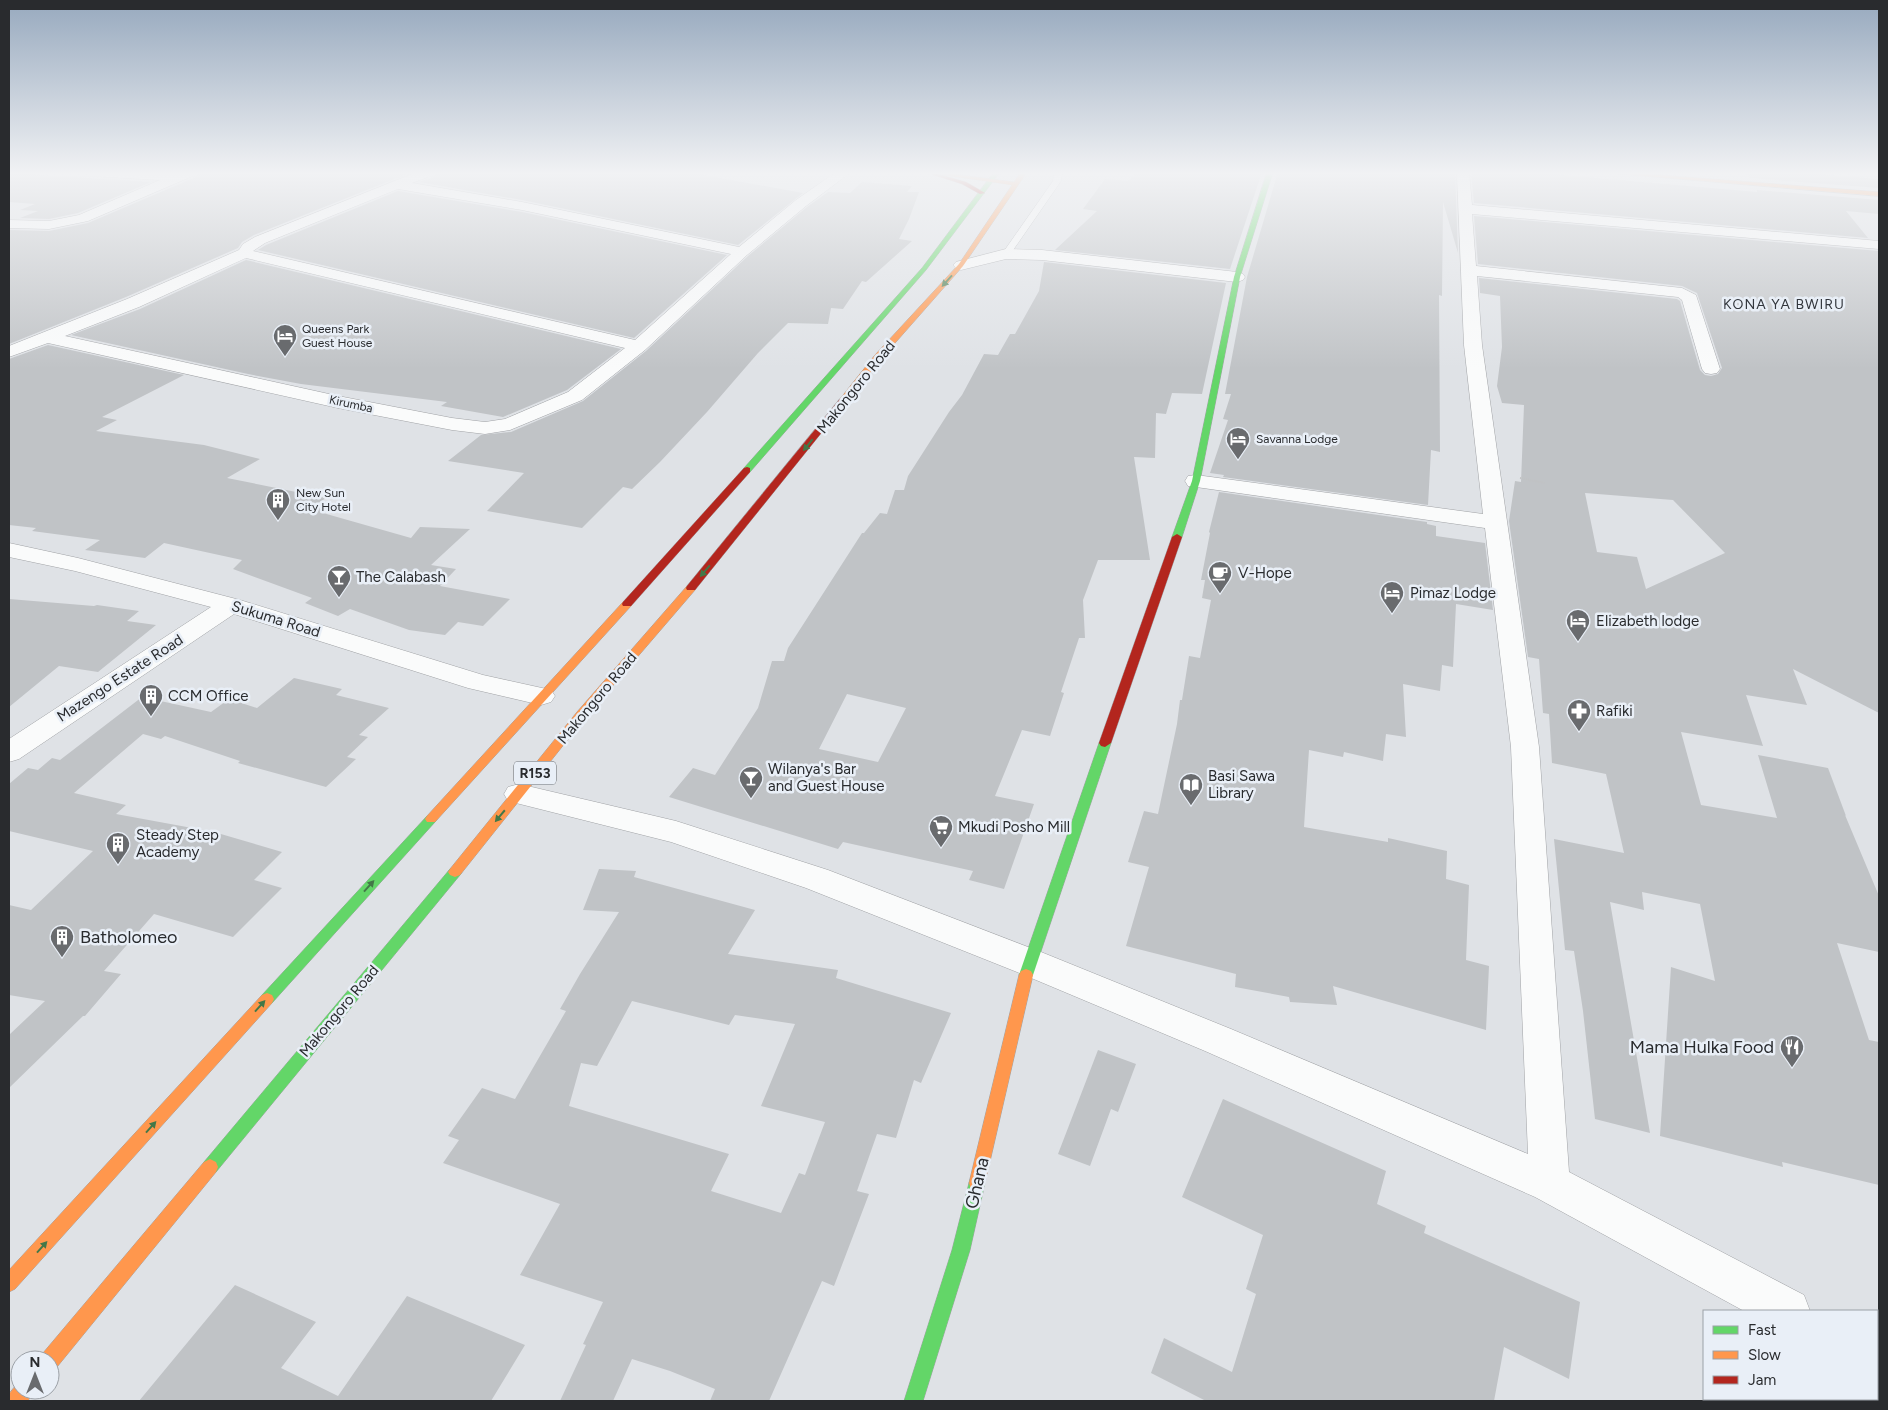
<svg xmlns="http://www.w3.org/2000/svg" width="1888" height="1410" font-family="Figtree,sans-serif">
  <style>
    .building { fill: #c0c3c6; fill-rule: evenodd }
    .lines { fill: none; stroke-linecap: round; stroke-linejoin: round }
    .lane-casing { stroke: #a1a3a6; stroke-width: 1 }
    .street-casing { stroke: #a1a3a6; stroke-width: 1 }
    .fast-casing { stroke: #a1a3a6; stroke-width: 1 }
    .slow-casing { stroke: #a1a3a6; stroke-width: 1 }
    .jam-casing { stroke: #a1a3a6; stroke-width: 1 }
    .path { stroke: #c0c2c3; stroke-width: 2; stroke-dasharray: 1 1; stroke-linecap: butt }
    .lane { fill: #fafbfb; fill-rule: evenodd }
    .street { fill: #fafbfb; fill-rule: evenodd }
    .fast { fill: #63d668; fill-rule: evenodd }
    .slow { fill: #ff974d; fill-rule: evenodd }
    .jam { fill: #b3261e; fill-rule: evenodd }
    .oneway { fill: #437848 }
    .labels { text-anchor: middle; stroke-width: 5; stroke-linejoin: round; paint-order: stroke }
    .far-poi-label { font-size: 12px; fill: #292b2e; stroke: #e9eff7; text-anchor: start }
    .far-street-label { font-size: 12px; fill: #292b2e; stroke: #e9eff7 }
    .far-neighbourhood-label { font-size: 14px; letter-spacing: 1px; fill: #33373d; stroke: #e9eff7 }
    .shield { fill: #e9eff7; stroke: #63666a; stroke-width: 1 }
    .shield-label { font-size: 14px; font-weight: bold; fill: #292b2e }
    .street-label { font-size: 15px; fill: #292b2e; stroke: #e9eff7 }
    .poi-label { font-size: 15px; fill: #292b2e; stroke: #e9eff7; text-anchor: start }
    .near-poi-label { font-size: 18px; fill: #292b2e; stroke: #e9eff7; text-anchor: start }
    .near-street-label { font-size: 18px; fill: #292b2e; stroke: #e9eff7 }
  </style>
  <rect width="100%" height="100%" fill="#dfe2e6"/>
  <!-- building -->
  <g class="building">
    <polygon points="198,172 412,172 254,235 242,242 238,248 126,297 9,344 9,230 49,231 88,223 196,177"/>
    <polygon points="436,172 688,172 803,193 738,245 522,200 419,182 434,177"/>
    <polygon points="1137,172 1183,174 1185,172 1262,172 1230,269 1055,250 1097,211 1083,209 1105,179 1128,181"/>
    <polygon points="1278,172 1455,172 1458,253 1443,202 1442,296 1439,295 1440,452 1431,450 1428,505 1223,477 1224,475 1210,473 1228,420 1223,419 1231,394 1225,394 1247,277"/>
    <polygon points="1471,172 1528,172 1757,192 1757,190 1879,200 1879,214 1846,211 1868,238 1474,203"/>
    <polygon points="1747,172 1789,172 1879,179 1879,188 1750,178"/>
    <polygon points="9,173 151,182 78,213 49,219 20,218 38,211 20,210 35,204 9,202"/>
    <polygon points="862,182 912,186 907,192 919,192 909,219 899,239 912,241 866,282 862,281 843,309 831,308 828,324 788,323 758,353 707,412 660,462 632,489 623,487 582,528 487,511 524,473 448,461 481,435 511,432 583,401 646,351 748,256 807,207 828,192 850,193"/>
    <polygon points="398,191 522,212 727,255 634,338 258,250 266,245"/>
    <path d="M1474,216L1879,251V713L1793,669L1807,705L1746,695L1763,746L1681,732L1701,805L1777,818L1758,755L1828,768L1846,816L1845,815L1879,896V952L1837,943L1869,1040L1879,1042V1185L1782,1162L1783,1167L1660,1136L1671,967L1715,981L1700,904L1642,892L1644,910L1610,902L1650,1133L1595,1119L1583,1011L1574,951L1565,950L1554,839L1624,853L1606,774L1552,763L1549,714L1543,713L1539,659L1528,657L1509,521L1515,481L1521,482L1524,405L1502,403L1497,386L1502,347L1500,296L1480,293L1479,278L1677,299L1680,301L1700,370L1705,375L1711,376L1718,374L1722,368L1697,293L1682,286L1478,264ZM1585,493L1673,500L1725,553L1646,589L1637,557L1597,552Z"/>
    <polygon points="246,260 621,349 567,390 503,417 441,406 447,402 301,384 248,374 71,335 140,309"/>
    <path d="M1044,262L1226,283L1202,394L1172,393L1166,414L1156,413L1155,458L1134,457L1150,560H1098L1083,600L1085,638H1079L1061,692L1064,693L1050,736L1022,730L995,796L1034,804L1004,889L969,880L973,871L843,842L838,849L669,797L693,768L715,775L758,708L772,661H784L788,648L862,533H864L880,513L887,514L895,490H904L908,476L949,412L962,395L984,354L998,355L1010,334H1015L1039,291ZM847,694L906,708L878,762L819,749Z"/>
    <polygon points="48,345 184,375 102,417 117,420 96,431 204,445 260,459 227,478 326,498 315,505 330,508 323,513 411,538 420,527 470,529 431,565 456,569 440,586 510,599 483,626 458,622 445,635 409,630 350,609 338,616 305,603 312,598 233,569 242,560 164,543 145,558 85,550 100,540 32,531 36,528 9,525 9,359"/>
    <polygon points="1219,492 1427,522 1427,524 1436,526 1436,536 1485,543 1493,610 1456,604 1453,667 1442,665 1440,691 1403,684 1406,737 1386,734 1383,761 1344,752 1343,757 1309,750 1304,827 1388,842 1388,838 1447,851 1446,879 1469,885 1466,960 1489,966 1486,1030 1333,986 1337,1005 1290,1002 1289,997 1235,987 1236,974 1126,946 1149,867 1128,862 1144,811 1158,814 1177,724 1180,700 1182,700 1189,656 1200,658 1211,600 1202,598 1205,580 1201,580 1210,533 1209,532"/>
    <polygon points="9,599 94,606 97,605 139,611 127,621 156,625 98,672 59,666 9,707"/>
    <polygon points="294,678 342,689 336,695 389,708 359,735 368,737 347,757 356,759 326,787 238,763 240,761 165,736 161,739 143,734 74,793 126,805 116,814 214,832 282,852 254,880 282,888 233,937 154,914 104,971 121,974 85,1016 83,1016 9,1088 9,1035 45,1001 9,995 9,905 31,910 93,851 9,831 9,784 28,768 38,770 52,758 60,760 142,697 211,712 229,699 257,708"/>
    <path d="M599,869L636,871L634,877L755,910L728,954L838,970L836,978L951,1013L921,1083L914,1080L896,1138L877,1134L857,1191L869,1194L834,1286L822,1281L769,1401H710L715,1389L670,1371L632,1359L613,1401H560L586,1345L583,1344L603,1302L520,1275L560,1204L443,1163L459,1140L448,1136L482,1088L515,1099L566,1011L560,1009L580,974L619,912L583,910ZM632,1001L729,1025L735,1015L795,1024L761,1106L825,1122L805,1175L799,1173L781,1213L711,1191L729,1154L569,1106L581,1063L597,1066Z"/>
    <polygon points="1098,1050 1136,1064 1118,1112 1111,1109 1090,1166 1058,1154"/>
    <polygon points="1223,1099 1386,1171 1377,1204 1426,1226 1424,1233 1580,1302 1569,1379 1504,1347 1494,1401 1206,1401 1151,1373 1164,1338 1232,1372 1256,1294 1246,1289 1263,1235 1182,1197"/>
    <polygon points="235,1285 316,1322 281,1368 338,1396 407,1296 525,1345 491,1401 139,1401"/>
  </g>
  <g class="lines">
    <!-- lane casing -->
    <g class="lane-casing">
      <polygon id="lane" points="1054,172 1062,172 1061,181 1009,256 1003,256 1002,254 1053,181"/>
    </g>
    <!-- street casing -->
    <g class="street-casing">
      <g id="street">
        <polygon points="84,172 174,174 179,172 196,172 195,175 88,221 49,229 9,228 9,220 49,221 79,215 160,180 90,176"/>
        <path d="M417,172H434L433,175L412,183L522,202L739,247L796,200L836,172H851L806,206L747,255L645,350L582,400L510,430L485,434L452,430L338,408L48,343L9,357V346L127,299L239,250L243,244L255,237ZM398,189L522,210L731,254L635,340L253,251L265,243ZM246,258L625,348L568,392L505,419L485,422L452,418L338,396L65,336L139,307Z"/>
        <polygon points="1457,172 1469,172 1472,205 1879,241 1879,249 1472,214 1476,266 1682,288 1696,295 1720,369 1717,373 1711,374 1705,373 1702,369 1682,300 1678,297 1477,276 1482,345 1539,747 1569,1172 1804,1295 1810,1311 1744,1311 1535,1197 1205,1051 1017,972 806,888 671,842 508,801 504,794 508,787 519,784 676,821 828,870 1041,952 1231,1029 1528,1154 1511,747 1485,528 1196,487 1188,486 1185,481 1188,476 1196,475 1483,514 1464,345"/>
        <polygon points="1006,249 1042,250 1237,272 1243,274 1245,277 1243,280 1237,282 1042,260 1006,259 961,270 956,268 953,265 956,262"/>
        <polygon points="9,543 78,558 240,600 483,675 551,690 555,696 551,702 541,705 468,688 234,614 19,759 9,762 9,739 211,607 75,571 9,557"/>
        <polygon points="1877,1324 1879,1325 1879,1371 1877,1370"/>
        <rect x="1784" y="1399" width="46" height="2"/>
      </g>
    </g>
    <!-- fast casing -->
    <g class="fast-casing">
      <g id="fast">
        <polygon points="994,172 1000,172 926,270 750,472 744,472 744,468 922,268"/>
        <polygon points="1267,172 1273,172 1240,277 1200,481 1182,537 1177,540 1174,539 1172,537 1192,481 1234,277"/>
        <polygon points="1105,739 1111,743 1033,975 1031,979 1026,981 1021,979 1019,975 1099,743"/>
        <polygon points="431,815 435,816 437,819 435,822 272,1003 267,1005 262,1003 260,999 262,995 427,816"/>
        <polygon points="455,867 460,869 462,872 460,875 216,1172 210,1175 204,1172 202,1167 204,1162 450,869"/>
        <polygon points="977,1175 983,1177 985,1183 970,1250 923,1401 904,1401 952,1250 969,1183 971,1177"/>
      </g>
    </g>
    <!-- slow casing -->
    <g class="slow-casing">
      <g id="slow">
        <polygon points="923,172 938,172 1014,182 1021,172 1027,172 963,266 881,359 846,403 840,403 840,399 875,355 959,264 1012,185"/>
        <polygon points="1598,172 1621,172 1879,192 1879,196"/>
        <polygon points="691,585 696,588 695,590 585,718 460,875 455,877 450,875 448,872 450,869 577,712 687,586"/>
        <polygon points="627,601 631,602 632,604 631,606 435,822 427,822 425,819 427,816 623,602"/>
        <polygon points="1026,969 1031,971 1033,975 985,1183 983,1189 977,1191 971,1189 969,1183 1019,975 1021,971"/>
        <polygon points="267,993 272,995 274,999 272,1003 15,1289 9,1292 9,1270 262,995"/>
        <polygon points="210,1159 216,1162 218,1167 216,1172 57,1367 50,1369 50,1360 41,1360 43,1353 204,1162"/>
        <polygon points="18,1383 20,1383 20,1390 34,1390 28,1401 9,1401 9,1394"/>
      </g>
    </g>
    <!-- jam casing -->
    <g class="jam-casing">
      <g id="jam">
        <polygon points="931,172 966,182 985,193 980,194 962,184 931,174"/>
        <polygon points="840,399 847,401 695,590 687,590 686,588 687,586"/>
        <polygon points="747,467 750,468 750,472 631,606 623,606 622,604 623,602 744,468"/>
        <polygon points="1177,534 1182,537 1111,743 1105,747 1101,746 1099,743 1172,537"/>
      </g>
    </g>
    <!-- path -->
    <polyline class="path" points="1520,478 1545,483"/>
    <!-- lane -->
    <use href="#lane" class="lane"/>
    <!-- street -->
    <use href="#street" class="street"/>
    <!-- fast -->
    <use href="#fast" class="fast"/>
    <!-- slow -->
    <use href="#slow" class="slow"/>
    <!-- jam -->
    <use href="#jam" class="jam"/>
  </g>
  <!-- one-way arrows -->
  <defs><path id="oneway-solid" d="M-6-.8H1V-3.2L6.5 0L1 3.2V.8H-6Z" transform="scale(1.25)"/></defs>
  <g class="oneway">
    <use href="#oneway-solid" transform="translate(947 281) rotate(132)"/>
    <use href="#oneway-solid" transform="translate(808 445) rotate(129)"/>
    <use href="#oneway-solid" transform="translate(705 571) rotate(131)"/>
    <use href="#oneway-solid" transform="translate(500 816) rotate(130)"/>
    <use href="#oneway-solid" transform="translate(369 886) rotate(-48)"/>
    <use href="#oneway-solid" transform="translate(260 1006) rotate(-48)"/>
    <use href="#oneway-solid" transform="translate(151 1127) rotate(-48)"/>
    <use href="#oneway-solid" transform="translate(42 1247) rotate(-48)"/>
  </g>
  <!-- sky -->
  <linearGradient id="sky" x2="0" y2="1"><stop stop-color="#97a9be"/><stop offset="0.47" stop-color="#f1f2f4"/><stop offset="1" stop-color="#f1f2f4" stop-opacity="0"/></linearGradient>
  <rect width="1888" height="369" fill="url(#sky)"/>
  <!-- icons -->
  <defs>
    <g id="hotel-pin" transform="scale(1.25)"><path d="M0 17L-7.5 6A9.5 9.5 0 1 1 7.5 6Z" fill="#696b6e" stroke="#e9eff7"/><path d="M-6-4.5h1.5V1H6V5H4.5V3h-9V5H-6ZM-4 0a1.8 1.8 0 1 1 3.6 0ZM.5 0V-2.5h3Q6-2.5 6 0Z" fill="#fff"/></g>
    <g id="building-pin" transform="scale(1.25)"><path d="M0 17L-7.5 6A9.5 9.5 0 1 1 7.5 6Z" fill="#696b6e" stroke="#e9eff7"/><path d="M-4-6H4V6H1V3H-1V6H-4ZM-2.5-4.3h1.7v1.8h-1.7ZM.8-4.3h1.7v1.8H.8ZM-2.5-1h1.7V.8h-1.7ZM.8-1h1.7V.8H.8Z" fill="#fff"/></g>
    <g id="cafe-pin" transform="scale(1.25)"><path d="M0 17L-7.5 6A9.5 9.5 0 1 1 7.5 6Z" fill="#696b6e" stroke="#e9eff7"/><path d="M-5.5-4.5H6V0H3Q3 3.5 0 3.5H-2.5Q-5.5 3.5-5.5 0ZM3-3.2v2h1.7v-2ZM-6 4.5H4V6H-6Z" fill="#fff"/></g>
    <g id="bar-pin" transform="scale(1.25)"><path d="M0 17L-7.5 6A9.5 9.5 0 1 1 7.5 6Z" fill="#696b6e" stroke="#e9eff7"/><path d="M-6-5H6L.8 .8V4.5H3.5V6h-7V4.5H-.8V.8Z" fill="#fff"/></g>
    <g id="pharmacy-pin" transform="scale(1.25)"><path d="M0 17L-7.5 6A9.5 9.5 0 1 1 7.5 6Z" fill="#696b6e" stroke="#e9eff7"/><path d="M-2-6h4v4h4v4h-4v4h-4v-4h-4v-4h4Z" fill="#fff"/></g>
    <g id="library-pin" transform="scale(1.25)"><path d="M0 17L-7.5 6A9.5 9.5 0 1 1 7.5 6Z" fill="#696b6e" stroke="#e9eff7"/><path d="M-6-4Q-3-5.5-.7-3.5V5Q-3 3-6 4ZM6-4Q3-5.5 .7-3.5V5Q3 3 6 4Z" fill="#fff"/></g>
    <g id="supermarket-pin" transform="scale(1.25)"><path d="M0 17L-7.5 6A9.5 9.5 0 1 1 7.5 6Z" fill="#696b6e" stroke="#e9eff7"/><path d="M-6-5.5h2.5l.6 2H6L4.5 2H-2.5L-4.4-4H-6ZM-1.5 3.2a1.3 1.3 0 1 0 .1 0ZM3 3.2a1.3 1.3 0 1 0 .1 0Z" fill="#fff"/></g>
    <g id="restaurant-pin" transform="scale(1.25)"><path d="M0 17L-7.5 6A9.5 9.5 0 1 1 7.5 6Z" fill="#696b6e" stroke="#e9eff7"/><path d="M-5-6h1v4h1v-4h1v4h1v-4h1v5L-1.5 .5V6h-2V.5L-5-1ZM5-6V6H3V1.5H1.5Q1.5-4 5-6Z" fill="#fff"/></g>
  </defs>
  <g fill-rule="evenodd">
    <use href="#hotel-pin" x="285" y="336"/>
    <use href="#hotel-pin" x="1238" y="439"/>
    <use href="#building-pin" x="278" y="500"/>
    <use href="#cafe-pin" x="1220" y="573"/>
    <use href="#bar-pin" x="339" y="577"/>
    <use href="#hotel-pin" x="1392" y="593"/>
    <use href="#hotel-pin" x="1578" y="621"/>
    <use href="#building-pin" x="151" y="696"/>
    <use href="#pharmacy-pin" x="1579" y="711"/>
    <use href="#bar-pin" x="751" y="778"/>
    <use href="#library-pin" x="1191" y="785"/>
    <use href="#supermarket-pin" x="941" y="827"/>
    <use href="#building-pin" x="118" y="844"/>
    <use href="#building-pin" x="62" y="937"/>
    <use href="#restaurant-pin" x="1792" y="1047"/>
  </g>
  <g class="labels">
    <!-- far-poi labels -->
    <g class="far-poi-label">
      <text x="302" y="333">Queens Park<tspan x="302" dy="14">Guest House</tspan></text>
      <text x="1256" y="443">Savanna Lodge</text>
      <text x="296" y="497">New Sun<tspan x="296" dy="14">City Hotel</tspan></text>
    </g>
    <!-- far-street labels -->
    <g class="far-street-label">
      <text transform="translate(351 404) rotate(12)" y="4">Kirumba</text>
    </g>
    <!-- far-neighbourhood labels -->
    <g class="far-neighbourhood-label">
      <text x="1784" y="309">KONA YA BWIRU</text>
    </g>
    <!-- shield labels -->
    <rect class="shield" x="514" y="761.5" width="42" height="23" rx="4"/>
    <g class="shield-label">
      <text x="535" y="778">R153</text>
    </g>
    <!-- street labels -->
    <g class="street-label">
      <text transform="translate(856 387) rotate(-51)" y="5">Makongoro Road</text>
      <text transform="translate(276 619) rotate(17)" y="5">Sukuma Road</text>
      <text transform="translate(120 678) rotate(-33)" y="5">Mazengo Estate Road</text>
      <text transform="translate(597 698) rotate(-50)" y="5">Makongoro Road</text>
      <text transform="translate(339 1011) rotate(-50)" y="5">Makongoro Road</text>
    </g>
    <!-- poi labels -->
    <g class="poi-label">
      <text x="1238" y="578">V-Hope</text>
      <text x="356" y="582">The Calabash</text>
      <text x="1410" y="598">Pimaz Lodge</text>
      <text x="1596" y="626">Elizabeth lodge</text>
      <text x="168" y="701">CCM Office</text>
      <text x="1596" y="716">Rafiki</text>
      <text x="768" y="774">Wilanya's Bar<tspan x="768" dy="17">and Guest House</tspan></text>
      <text x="1208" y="781">Basi Sawa<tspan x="1208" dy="17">Library</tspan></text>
      <text x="958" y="832">Mkudi Posho Mill</text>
      <text x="136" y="840">Steady Step<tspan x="136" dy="17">Academy</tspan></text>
    </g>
    <!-- near-poi labels -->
    <g class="near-poi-label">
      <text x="80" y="943">Batholomeo</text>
      <text x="1774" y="1053" text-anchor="end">Mama Hulka Food</text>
    </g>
    <!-- near-street labels -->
    <g class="near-street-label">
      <text transform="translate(977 1183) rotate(-77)" y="6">Ghana</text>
    </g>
  </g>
  <!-- border -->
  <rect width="1888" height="1410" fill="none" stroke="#292b2e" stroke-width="20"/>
  <!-- legend -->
  <rect x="1703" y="1310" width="175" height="90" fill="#e9eff7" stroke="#9ca1a7"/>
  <rect x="1713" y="1326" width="25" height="8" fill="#63d668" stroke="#9ca1a7"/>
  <text x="1748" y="1335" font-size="15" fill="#292b2e">Fast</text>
  <rect x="1713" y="1351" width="25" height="8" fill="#ff974d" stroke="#9ca1a7"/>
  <text x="1748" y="1360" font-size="15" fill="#292b2e">Slow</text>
  <rect x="1713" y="1376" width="25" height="8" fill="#b3261e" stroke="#9ca1a7"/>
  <text x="1748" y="1385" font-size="15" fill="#292b2e">Jam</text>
  <!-- north arrow -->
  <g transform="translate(35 1375)"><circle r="24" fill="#e9eff7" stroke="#9ca1a7"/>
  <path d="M0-4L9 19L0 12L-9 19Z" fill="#696b6e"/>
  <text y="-8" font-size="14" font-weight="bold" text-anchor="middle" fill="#292b2e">N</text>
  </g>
</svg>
